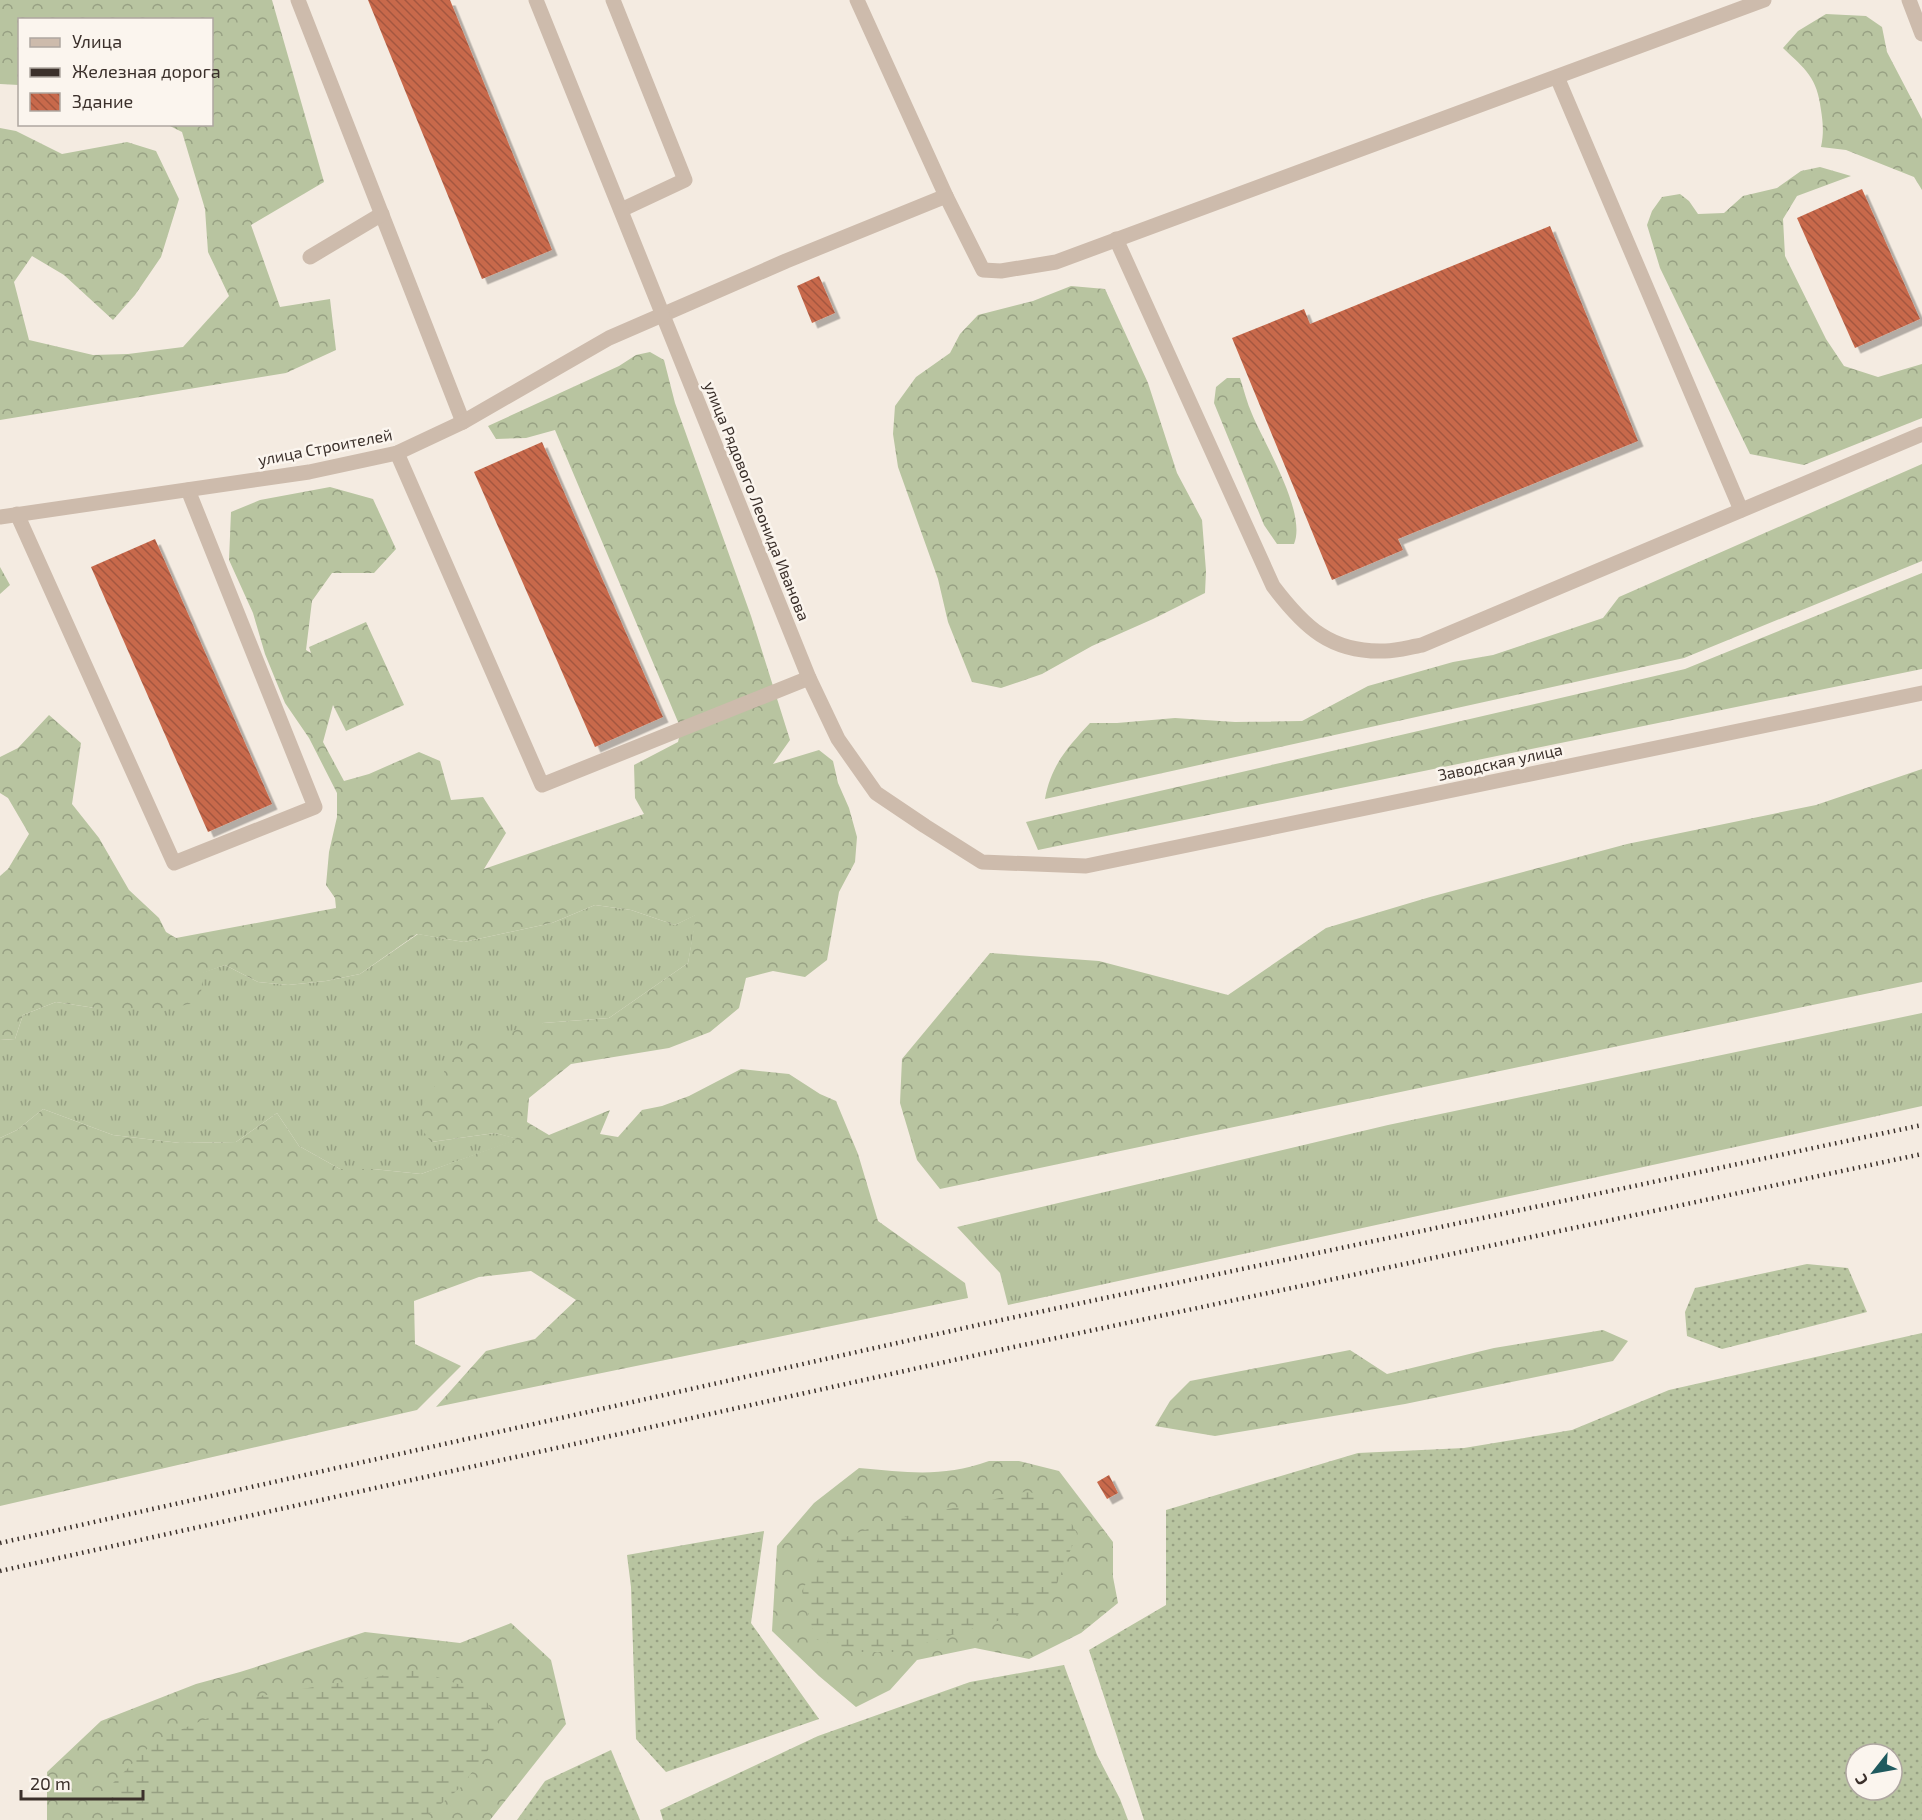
<svg xmlns="http://www.w3.org/2000/svg" width="1922" height="1820" font-family="'Exo 2',sans-serif">
  <style>
    .grass { fill: url(#grass-tufts) }
    .forest { fill: url(#forest-crowns) }
    .wetland { fill: url(#wetland-marsh) }
    .garden { fill: url(#garden-dots); fill-rule: evenodd }
    .building { fill: url(#building-back-hatch); filter: url(#shadow) }
    .lines { fill: none; stroke-linecap: round; stroke-linejoin: round }
    .service { stroke: #cdbbac; stroke-width: 15 }
    .minor { stroke: #cdbbac; stroke-width: 15 }
    .rail { stroke: #3b302b; stroke-width: 4.5; stroke-dasharray: 1.5 4.5; stroke-linecap: butt }
    .labels { text-anchor: middle; stroke-width: 5; stroke-linejoin: round; paint-order: stroke }
    .street-label { font-size: 16px; fill: #3b302b; stroke: #fbf5ee }
  </style>
  <defs>
    <pattern id="grass-tufts" width="24" height="20" patternUnits="userSpaceOnUse" patternTransform="scale(1.5)"><rect width="24" height="20" fill="#b8c4a0"/><path d="M3 7l-1-3M5 7V3M7 7l1-3M15 17l-1-3M17 17v-4M19 17l1-3" fill="none" stroke="#97a083"/></pattern>
    <pattern id="forest-crowns" width="20" height="18" patternUnits="userSpaceOnUse" patternTransform="scale(1.5)"><rect width="20" height="18" fill="#b8c4a0"/><path d="M2 6a3 3 0 1 1 6 0M12 15a3 3 0 1 1 6 0" fill="none" stroke="#97a083"/></pattern>
    <pattern id="wetland-marsh" width="20" height="14" patternUnits="userSpaceOnUse" patternTransform="scale(1.5)"><rect width="20" height="14" fill="#b8c4a0"/><path d="M1 5h8M5 5V1M11 12h8M15 12V8" fill="none" stroke="#97a083"/></pattern>
    <pattern id="garden-dots" width="8" height="8" patternUnits="userSpaceOnUse" patternTransform="scale(1.5)"><rect width="8" height="8" fill="#b8c4a0"/><path d="M2 2h.1M6 6h.1" fill="none" stroke="#97a083" stroke-width="1.8" stroke-linecap="round"/></pattern>
    <pattern id="building-back-hatch" width="6" height="6" patternUnits="userSpaceOnUse" patternTransform="scale(1.5)"><rect width="6" height="6" fill="#c8694b"/><path d="M-1 5l2 2M0 0l6 6M5-1l2 2" fill="none" stroke="#a4573f"/></pattern>
    <filter id="shadow"><feDropShadow dx="5.5" dy="5.5" stdDeviation="0" flood-color="#0004"/></filter>
  </defs>
  <rect width="100%" height="100%" fill="#f4ebe1"/>
  <!-- grass -->
  <g class="grass">
    <polygon points="595,905 631,910 675,925 697,914 688,963 609,1018 543,1023 431,1142 495,1133 519,1139 421,1174 373,1169 340,1169 299,1146 277,1113 236,1142 180,1143 113,1135 43,1109 17,1130 0,1138 0,1040 15,1039 23,1015 56,1002 95,1008 225,965 258,982 288,985 326,981 360,974 418,934 464,942 552,923"/>
    <polygon points="1922,1013 1922,1106 1841,1124 1008,1305 1000,1273 957,1227 1388,1125"/>
  </g>
  <!-- forest -->
  <g class="forest">
    <polygon points="0,0 272,0 324,182 251,225 280,307 330,299 336,350 286,373 0,420 0,128 16,131 62,154 127,142 156,151 179,199 161,257 135,295 113,320 64,275 32,256 14,282 29,340 93,355 128,354 183,347 229,296 208,252 205,209 182,132 168,125 212,124 212,20 20,20 19,85 0,84"/>
    <path d="M1826,14L1866,16L1882,27L1887,52L1922,119V190L1914,177L1846,150L1821,147C1824,134 1823,123 1821,110C1817,77 1806,70 1783,48L1798,31Z"/>
    <polygon points="1820,167 1851,176 1797,196 1783,219 1785,256 1826,339 1844,366 1878,377 1922,364 1922,418 1804,465 1750,454 1660,268 1647,225 1652,211 1662,197 1680,194 1689,201 1698,214 1724,213 1743,196 1777,188 1801,171"/>
    <polygon points="1071,286 1105,289 1148,383 1177,473 1202,520 1206,571 1205,593 1153,619 1092,646 1042,674 1001,688 972,682 948,622 938,579 898,467 893,434 895,406 916,377 950,353 960,334 978,315 1033,301"/>
    <polygon points="650,352 664,360 675,403 751,616 790,740 773,764 819,750 833,761 838,783 849,808 857,837 855,862 839,892 827,960 805,977 773,971 746,978 739,1008 710,1032 669,1048 571,1064 529,1098 527,1122 549,1135 610,1110 600,1134 618,1137 642,1110 662,1106 689,1096 741,1069 789,1074 820,1094 836,1101 858,1154 878,1221 965,1283 968,1298 436,1407 486,1351 535,1339 576,1300 531,1271 479,1277 414,1301 415,1344 461,1366 417,1410 0,1506 0,1138 17,1130 43,1109 113,1135 180,1143 236,1142 277,1113 299,1146 340,1169 373,1169 421,1174 517,1139 495,1133 431,1142 414,1118 462,1044 543,1023 609,1018 688,963 696,915 675,925 631,910 595,905 552,923 464,942 417,934 360,974 326,981 288,985 258,982 225,965 203,973 200,1002 160,1010 95,1008 56,1002 23,1015 15,1039 0,1040 0,876 8,869 29,834 8,798 0,793 0,757 18,748 49,715 81,743 72,804 99,838 129,890 159,918 166,932 176,938 336,908 335,898 326,885 329,852 337,817 337,793 309,738 285,703 265,654 253,613 229,560 231,512 260,500 330,487 373,499 396,549 374,573 332,573 312,601 306,650 311,653 309,647 366,622 404,705 346,731 333,705 323,742 344,781 369,774 419,752 440,761 451,800 483,797 506,833 484,869 644,814 635,798 634,765 678,742 681,729 555,430 526,438 496,439 488,426 619,366 636,355"/>
    <path d="M1227,378H1240C1244,390 1247,403 1252,414C1265,445 1307,513 1294,544H1277L1264,525L1214,403L1216,387Z"/>
    <path d="M1922,464V561L1684,658L1045,799C1051,765 1068,747 1090,723H1117L1175,718L1235,722L1302,721L1368,686L1453,662L1493,655L1603,618L1619,597Z"/>
    <polygon points="0,567 10,585 0,594"/>
    <polygon points="1922,573 1922,669 1038,850 1026,822 1685,669"/>
    <polygon points="1922,769 1922,982 940,1189 917,1160 900,1103 902,1059 990,953 1099,961 1228,995 1326,928 1430,897 1627,844 1816,805"/>
    <polygon points="1603,1330 1628,1341 1613,1361 1405,1404 1215,1436 1155,1426 1170,1401 1190,1381 1350,1350 1387,1374 1494,1348"/>
    <path d="M989,1461H1019L1059,1471L1113,1542V1577L1118,1603L1081,1633L1029,1659L975,1648L917,1660L890,1690L856,1707L819,1676L772,1631L777,1546L814,1503L859,1468C907,1472 941,1478 989,1461Z"/>
    <polygon points="511,1623 551,1660 566,1724 490,1820 47,1820 47,1772 101,1721 196,1684 240,1672 365,1632 460,1643"/>
  </g>
  <!-- wetland -->
  <g class="wetland">
    <path d="M1028,1491C1056,1503 1064,1506 1077,1534L1052,1596L1030,1611L896,1652H858L815,1639L802,1591L826,1544L898,1518L971,1505Z"/>
    <polygon points="416,1670 482,1692 502,1731 461,1787 422,1820 108,1820 109,1787 156,1740 260,1696"/>
  </g>
  <!-- garden -->
  <g class="garden">
    <polygon points="1807,1264 1848,1268 1867,1312 1722,1349 1687,1336 1685,1312 1695,1288"/>
    <path d="M1922,1333V1820H1144L1089,1650L1166,1605V1510L1358,1453L1464,1448L1572,1430L1669,1390ZM1856,1754H1892V1790H1856Z"/>
    <polygon points="764,1531 751,1623 819,1719 666,1772 636,1739 631,1587 627,1555"/>
    <polygon points="1064,1665 1097,1755 1120,1799 1128,1820 663,1820 660,1810 818,1736 970,1682"/>
    <polygon points="611,1750 640,1820 517,1820 545,1781"/>
  </g>
  <!-- building -->
  <g class="building">
    <polygon points="368,0 450,0 552,250 482,279"/>
    <polygon points="1862,189 1920,319 1855,348 1797,218"/>
    <polygon points="1550,226 1638,441 1398,539 1403,550 1332,580 1232,338 1304,309 1310,324"/>
    <polygon points="819,276 835,313 812,323 797,286"/>
    <polygon points="542,442 663,717 595,747 474,472"/>
    <polygon points="155,539 272,804 208,832 91,567"/>
    <polygon points="1109,1475 1118,1493 1107,1499 1097,1482"/>
  </g>
  <g class="lines">
    <!-- service -->
    <g class="service">
      <polyline points="298,0 463,422"/>
      <polyline points="613,0 685,180 621,210"/>
      <polyline points="857,0 946,196"/>
      <polyline points="1909,0 1922,34"/>
      <polyline points="1557,77 1741,510"/>
      <path d="M1116,239L1273,586C1304,627 1331,653 1385,651C1397,651 1410,647 1422,645L1922,434"/>
      <polyline points="310,257 382,214"/>
      <polyline points="662,315 786,261 946,196 983,270 1001,271 1056,262 1764,0"/>
      <polyline points="397,453 542,785 809,678"/>
      <polyline points="17,514 174,863 315,807 188,490"/>
    </g>
    <!-- minor -->
    <g class="minor">
      <polyline points="536,0 809,678 838,739 876,793 925,826 982,862 1086,866 1922,693"/>
      <polyline points="0,517 309,472 397,453 463,422 609,338 662,315"/>
    </g>
    <!-- rail -->
    <g class="rail">
      <polyline points="0,1543 987,1323 1922,1125"/>
      <polyline points="0,1571 995,1351 1922,1154"/>
    </g>
  </g>
  <g class="labels">
    <!-- street labels -->
    <g class="street-label">
      <text transform="translate(325 447) rotate(-11)" y="6">улица Строителей</text>
      <text transform="translate(757 501) rotate(68)" y="6">улица Рядового Леонида Иванова</text>
      <text transform="translate(1500 762) rotate(-12)" y="6">Заводская улица</text>
    </g>
  </g>
  <!-- legend -->
  <rect x="18" y="18" width="195" height="108" fill="#fbf5ee" stroke="#aea6a0" stroke-width="1.5"/>
  <rect x="30" y="38" width="30" height="9" fill="#cdbbac" stroke="#aea6a0" stroke-width="1.5"/>
  <text x="72" y="48" font-size="18" fill="#3b302b">Улица</text>
  <rect x="30" y="68" width="30" height="9" fill="#3b302b" stroke="#aea6a0" stroke-width="1.5"/>
  <text x="72" y="78" font-size="18" fill="#3b302b">Железная дорога</text>
  <rect x="30" y="93" width="30" height="18" fill="url(#building-back-hatch)" stroke="#aea6a0" stroke-width="1.5"/>
  <text x="72" y="108" font-size="18" fill="#3b302b">Здание</text>
  <!-- north arrow -->
  <g transform="translate(1874 1772) rotate(239)"><circle r="28" fill="#fbf5ee" stroke="#aea6a0" stroke-width="1.5"/>
  <path d="M0-4.5L10 22L0 15L-10 22Z" fill="#1f5a5e"/>
  <text y="-9" font-size="16" font-weight="bold" text-anchor="middle" fill="#3b302b">С</text>
  </g>
  <!-- scale -->
  <path d="M21 1790v9h122v-9" fill="none" stroke="#3b302b" stroke-width="3"/>
  <text x="30" y="1790" font-size="18" fill="#3b302b" stroke="#fbf5ee" stroke-width="4.5" paint-order="stroke">20 m</text>
</svg>
